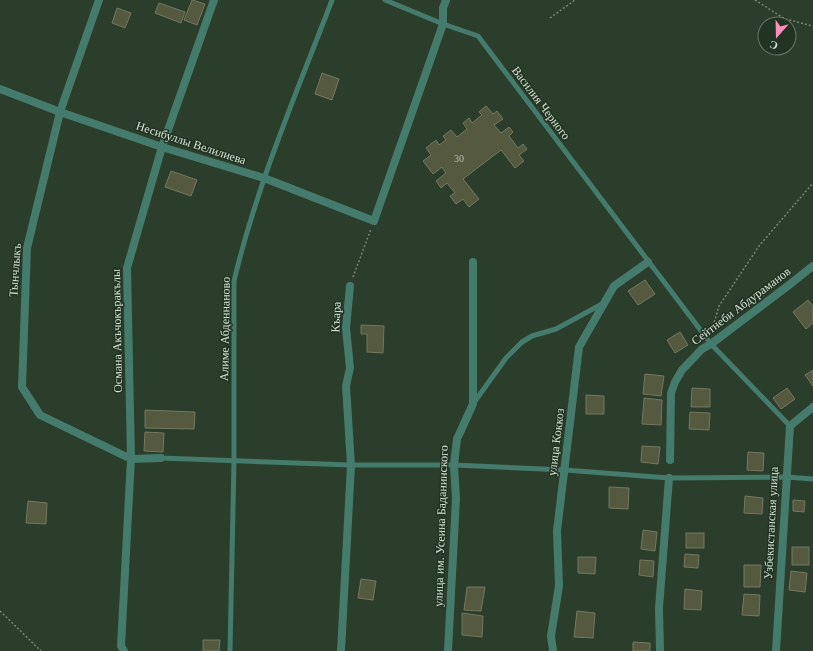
<svg xmlns="http://www.w3.org/2000/svg" width="813" height="651" font-family="'Times New Roman',serif">
  <style>
    .building { fill: #555940; stroke: #74785e }
    .lines { fill: none; stroke-linecap: round; stroke-linejoin: round }
    .path { stroke: #788778; stroke-width: 1.5; stroke-dasharray: 2 2; stroke-linecap: butt }
    .service { stroke: #447b6c; stroke-width: 5 }
    .minor { stroke: #447b6c; stroke-width: 8 }
    .labels { text-anchor: middle; stroke-width: 3; stroke-linejoin: round; paint-order: stroke }
    .number-label { font-size: 10px; fill: #b6c0b1 }
    .street-label { font-size: 12px; fill: #d7e2d7; stroke: #213322 }
  </style>
  <rect width="100%" height="100%" fill="#2b3d2b"/>
  <!-- building -->
  <g class="building">
    <polygon points="192,0 205,4 197,25 184,20"/>
    <polygon points="159,3 185,12 181,23 155,13"/>
    <polygon points="117,8 131,13 125,28 112,23"/>
    <polygon points="322,73 339,79 332,100 315,94"/>
    <polygon points="486,106 493,114 497,111 503,119 494,125 501,133 509,127 513,132 509,136 518,148 523,144 527,149 519,155 524,161 515,168 501,150 463,179 479,199 469,207 463,199 456,204 450,196 455,193 447,183 441,188 436,181 446,173 442,167 433,174 423,161 431,155 426,148 436,140 439,145 446,140 443,136 451,130 457,137 467,129 463,123 469,118 472,123 482,115 479,112"/>
    <polygon points="171,171 197,180 191,196 165,187"/>
    <polygon points="645,280 655,294 638,305 628,291"/>
    <polygon points="808,300 813,306 813,323 806,329 793,312"/>
    <polygon points="361,325 384,326 383,353 367,352 367,334 361,334"/>
    <polygon points="680,332 688,345 675,353 667,340"/>
    <polygon points="813,370 813,386 805,375"/>
    <polygon points="645,374 664,376 661,396 643,394"/>
    <polygon points="692,388 710,389 710,407 691,407"/>
    <polygon points="787,388 795,399 781,409 773,398"/>
    <polygon points="586,395 604,396 604,414 586,414"/>
    <polygon points="644,398 662,400 661,425 642,424"/>
    <polygon points="145,410 195,412 194,429 145,428"/>
    <polygon points="690,412 710,413 709,430 689,429"/>
    <polygon points="145,432 164,433 163,452 144,451"/>
    <polygon points="642,446 660,447 658,464 641,462"/>
    <polygon points="748,452 764,453 763,471 747,470"/>
    <polygon points="609,487 629,488 628,509 609,508"/>
    <polygon points="745,496 763,498 762,514 744,513"/>
    <polygon points="793,500 805,501 804,512 793,511"/>
    <polygon points="28,501 47,503 46,524 26,523"/>
    <polygon points="643,530 657,532 655,551 641,549"/>
    <rect x="686" y="533" width="18" height="15"/>
    <rect x="792" y="547" width="17" height="18"/>
    <polygon points="685,554 699,555 698,568 684,567"/>
    <polygon points="578,557 596,557 595,574 578,573"/>
    <polygon points="640,560 654,561 653,577 639,575"/>
    <polygon points="744,565 761,565 760,587 744,587"/>
    <polygon points="791,571 807,573 805,592 789,590"/>
    <polygon points="361,579 376,581 373,600 358,598"/>
    <polygon points="467,587 485,587 481,611 464,610"/>
    <polygon points="685,589 702,591 701,610 684,609"/>
    <polygon points="744,594 760,595 759,616 742,615"/>
    <polygon points="577,611 595,613 593,638 574,637"/>
    <polygon points="462,613 483,616 482,637 462,635"/>
    <polygon points="203,640 220,640 219,651 203,651"/>
    <polygon points="633,642 650,643 650,651 633,651"/>
  </g>
  <g class="lines">
    <!-- path -->
    <g class="path">
      <polyline points="755,0 785,19 813,26"/>
      <polyline points="550,18 575,0"/>
      <polyline points="353,277 371,229"/>
      <polyline points="718,329 714,323 719,306 759,246 813,183"/>
      <polyline points="0,611 41,651"/>
    </g>
    <!-- service -->
    <g class="service">
      <polyline points="385,0 443,24 478,36 711,344 790,426"/>
      <polyline points="473,404 506,358 522,342 532,336 556,329 602,304"/>
      <polyline points="161,458 351,465 454,465 565,470 669,478 786,477 813,479"/>
      <path d="M230,651L234,461V281C257,184 297,92 332,0"/>
    </g>
    <!-- minor -->
    <g class="minor">
      <polyline points="99,0 60,112 27,248 22,387 40,415 131,459 161,458"/>
      <polyline points="0,89 60,112 162,147 264,178 374,221 443,24 443,8 446,0"/>
      <polyline points="670,460 671,393 675,382 682,370 702,349 711,344 789,285 813,266"/>
      <polyline points="124,651 121,646 131,459 127,268 162,147 214,0"/>
      <polyline points="341,651 351,465 346,386 350,368 346,328 350,286"/>
      <polyline points="448,651 456,499 454,465 457,439 473,404 473,262"/>
      <polyline points="553,651 551,636 559,586 557,531 579,347 614,286 648,262"/>
      <polyline points="660,651 659,608 669,478"/>
      <polyline points="776,651 790,426 813,407"/>
    </g>
  </g>
  <g class="labels">
    <!-- number labels -->
    <g class="number-label">
      <text x="459" y="162">30</text>
    </g>
    <!-- street labels -->
    <g class="street-label">
      <text transform="translate(541 103) rotate(53)" y="4">Василия Черного</text>
      <text transform="translate(191 143) rotate(18)" y="4">Несибуллы Велилиева</text>
      <text transform="translate(15 270) rotate(-86)" y="4">Тынчлыкъ</text>
      <text transform="translate(741 306) rotate(-37)" y="4">Сейтнеби Абдураманов</text>
      <text transform="translate(336 317) rotate(-87)" y="4">Къара</text>
      <text transform="translate(225 329) rotate(-89)" y="4">Алиме Абденнаново</text>
      <text transform="translate(117 331) rotate(-91)" y="4">Османа Акъчокъракълы</text>
      <text transform="translate(556 442) rotate(-83)" y="4">улица Коккоз</text>
      <text transform="translate(771 523) rotate(-87)" y="4">Узбекистанская улица</text>
      <text transform="translate(441 526) rotate(-88)" y="4">улица им. Усеина Баданинского</text>
    </g>
  </g>
  <!-- north arrow -->
  <g transform="translate(777 36) rotate(200)"><circle r="19" fill="#213322" stroke="#6a796a"/>
  <path d="M0-3L7 15L0 10L-7 15Z" fill="#fe8ebe"/>
  <text y="-6" font-size="11" font-weight="bold" text-anchor="middle" fill="#d7e2d7">С</text>
  </g>
</svg>
